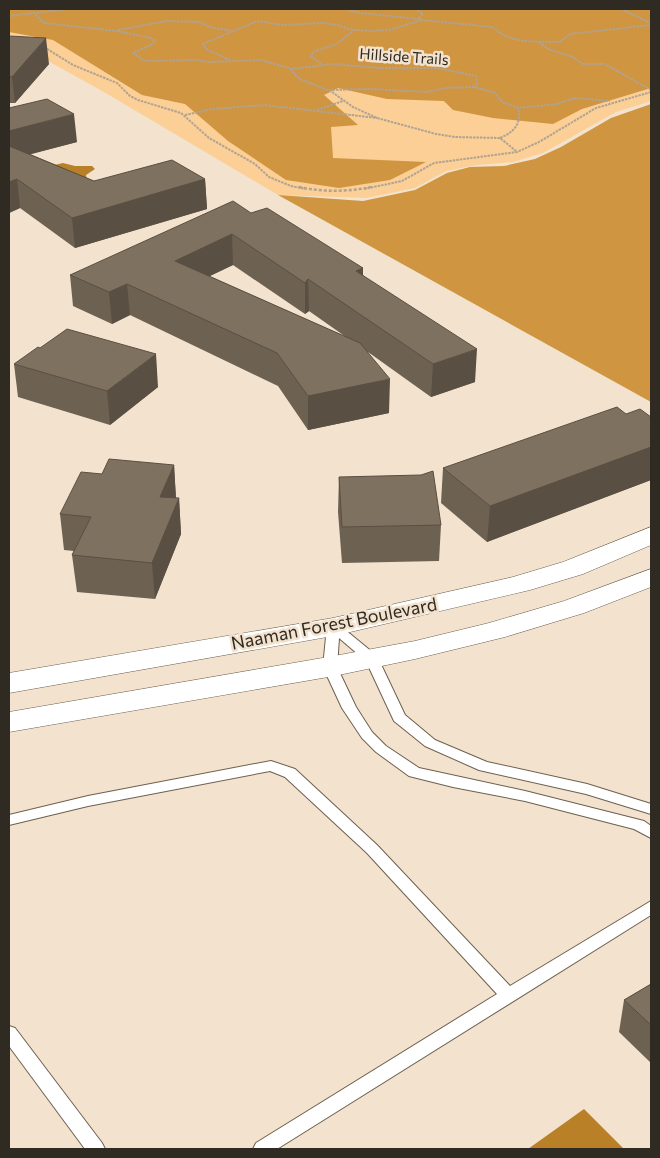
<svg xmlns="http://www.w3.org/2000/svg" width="660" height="1158" font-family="Commissioner,sans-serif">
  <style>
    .green { fill: #fbcf95 }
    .forest { fill: #cf9540 }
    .water { fill: #b98027 }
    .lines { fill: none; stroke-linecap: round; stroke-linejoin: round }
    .service-casing { stroke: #6d604e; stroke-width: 2 }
    .tertiary-casing { stroke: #6d604e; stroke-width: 1 }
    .path-far1 { stroke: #b0a394; stroke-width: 2; stroke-dasharray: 2.5 1; stroke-linecap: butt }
    .path { stroke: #b0a394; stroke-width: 2.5; stroke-dasharray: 3 2; stroke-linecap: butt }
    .service { fill: #fff; fill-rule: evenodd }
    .tertiary { fill: #fff; fill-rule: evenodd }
    .wall { fill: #6d6152; fill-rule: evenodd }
    .shaded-wall { fill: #594f42 }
    .building { fill: #7f715f; stroke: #594f42 }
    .labels { text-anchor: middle; stroke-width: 5; stroke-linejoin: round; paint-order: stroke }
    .far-street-label { font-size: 15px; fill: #2f2a22; stroke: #f2e2ce }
    .street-label { font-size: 18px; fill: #2f2a22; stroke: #f2e2ce }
  </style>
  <rect width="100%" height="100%" fill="#f2e2ce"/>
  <!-- green -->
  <polygon class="green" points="9,9 651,9 651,101 616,112 543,153 513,162 477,165 446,171 415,188 366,198 278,195 104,92 30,51 9,45"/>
  <!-- forest -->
  <g class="forest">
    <polygon points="9,9 651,9 651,88 582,109 553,124 493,118 453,110 444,101 387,99 338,88 324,95 358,125 331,127 333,158 426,162 390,180 339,188 286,180 228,141 185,104 142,95 53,40 9,32"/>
    <polygon points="651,104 651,402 278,195 363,201 415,190 447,173 470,167 504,166 535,159 561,147 611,118"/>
  </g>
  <!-- water -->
  <g class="water">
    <polygon points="63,163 75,166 92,166 95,169 86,175 87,180 50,166"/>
    <polygon points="584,1109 624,1149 528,1149"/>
  </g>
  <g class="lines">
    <!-- service casing -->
    <g class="service-casing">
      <g id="service">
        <polygon points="333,623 338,624 377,656 405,715 435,740 487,762 587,784 651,804 651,814 586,794 479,770 425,746 394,721 366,661 339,638 337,667 356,707 372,732 386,746 419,768 525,791 644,821 651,826 651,838 634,829 525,801 453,787 409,776 376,752 362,738 342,708 323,667 327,627"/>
        <polygon points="271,761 295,769 377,845 510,986 651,901 651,915 277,1149 253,1149 256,1143 497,994 367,853 285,777 270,771 88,806 9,825 9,815 88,796"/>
        <polygon points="9,1026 15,1028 102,1143 105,1149 85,1149 9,1046"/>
      </g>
    </g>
    <!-- tertiary casing -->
    <g class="tertiary-casing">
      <g id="tertiary">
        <polygon points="651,527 651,545 583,574 530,590 333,636 9,693 9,673 333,618 513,577 563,562"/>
        <polygon points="651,569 651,587 584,613 505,637 415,659 334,676 9,732 9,712 334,656 415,641 489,623 564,601"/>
      </g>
    </g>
    <!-- path-far1 -->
    <g class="path-far1">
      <polyline points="344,9 360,13 419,19"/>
      <path d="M414,9L423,14L419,18L422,20L493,27C511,45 536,41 560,42L570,34L651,25"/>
      <polyline points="621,9 651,23"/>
      <polyline points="33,12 44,23 117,31 151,38 155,40 151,45 133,53 143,60 150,61 196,60 209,62 261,60 289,68 300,79 332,92 353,107 377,118 436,134 455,137 500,138 516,151"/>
      <polyline points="9,16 68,9"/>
      <polyline points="118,30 167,21 201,22 209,27 232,31"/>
      <polyline points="539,42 548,49 573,57 583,64 605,64 651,90"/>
      <polyline points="44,47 73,65 117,83 130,96 138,100 181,113 209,138 255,164 269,177 291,186 306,189"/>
      <polyline points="230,60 206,49 203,44 257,21 283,25 323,23 338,25 348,29 369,31 389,30 422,20"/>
      <polyline points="321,64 311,56 313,52 337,44 354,30"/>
      <polyline points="291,69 333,64 379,68 437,68 476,76 477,83 475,87 495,93 502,102 518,108 557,104 574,98 610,101"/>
      <polyline points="329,90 371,89 427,92 446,88 475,87"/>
      <polyline points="317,110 343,101"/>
      <polyline points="185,115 213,109 264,105 377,118"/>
      <path d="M500,138C514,132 522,124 518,108"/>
      <polyline points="364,189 402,181 434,163 517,152 539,142 596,108 651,92"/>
    </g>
    <!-- path -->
    <path class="path" d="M299,187C323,192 347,192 371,187"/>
    <!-- service -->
    <use href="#service" class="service"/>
    <!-- tertiary -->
    <use href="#tertiary" class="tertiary"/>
  </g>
  <!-- wall -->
  <g class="wall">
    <polygon points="9,36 49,64 15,103 9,103"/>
    <polygon points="9,108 77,142 30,154 94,181 205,179 207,209 75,248 20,208 9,213"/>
    <path d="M251,213L363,268V275L475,382L431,397L368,352L389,413L308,430L278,386L130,315L112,324L73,306L70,275ZM233,265L305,314L309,311L346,337L209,276Z"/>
    <polygon points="14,364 158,387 110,425 18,397"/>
    <polygon points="626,414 651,417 651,480 487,542 441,503 443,468"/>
    <polygon points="174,465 176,498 179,498 181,534 155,599 77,592 72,555 74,551 64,550 60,514 102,474"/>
    <polygon points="339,477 441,525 439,561 342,563 338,512"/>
    <polygon points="651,984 651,1063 619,1032 624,1000"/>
  </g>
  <!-- shaded-wall -->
  <g class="shaded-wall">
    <polygon points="46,38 49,64 15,103 12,77"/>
    <polygon points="74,114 77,142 9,160 9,131"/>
    <polygon points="17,179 20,208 9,213 9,182"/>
    <polygon points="205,179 207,209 75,248 72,218"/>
    <polygon points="232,234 233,265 177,292 175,261"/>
    <polygon points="363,268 363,300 356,271"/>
    <polygon points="308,279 309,311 305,314 305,283"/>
    <polygon points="127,284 130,315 112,324 109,292"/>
    <polygon points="477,349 475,382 431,397 433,364"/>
    <polygon points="156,354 158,387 110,425 107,391"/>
    <polygon points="390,379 389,413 308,430 308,396"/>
    <polygon points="651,447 651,480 487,542 490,506"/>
    <polygon points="174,465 176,500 160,497"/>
    <polygon points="179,498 181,534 155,599 152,563"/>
  </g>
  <!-- building -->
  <g class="building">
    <polygon points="9,36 46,38 12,77 9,76"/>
    <polygon points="47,99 74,114 9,131 9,108"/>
    <polygon points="9,146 94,181 172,160 205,179 72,218 17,179 9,182"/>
    <polygon points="233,201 251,213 267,208 363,268 356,271 477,349 433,364 308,279 305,283 232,234 175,261 360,343 390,379 308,396 277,353 127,284 109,292 70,275"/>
    <polygon points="67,329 156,354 107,391 14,364 38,347 40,348"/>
    <polygon points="617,407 626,414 640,409 651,417 651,447 490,506 443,468"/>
    <polygon points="109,459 174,465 160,497 179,498 152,563 72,555 91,517 60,514 81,472 102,474"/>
    <polygon points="433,471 441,525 342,527 339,477 421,475"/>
    <polygon points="651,984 651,1025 624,1000"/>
  </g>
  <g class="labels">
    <!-- far-street labels -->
    <g class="far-street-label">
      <text transform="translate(404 57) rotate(4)" y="5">Hillside Trails</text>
    </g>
    <!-- street labels -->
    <g class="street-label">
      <text transform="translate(334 624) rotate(-11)" y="6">Naaman Forest Boulevard</text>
    </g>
  </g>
  <!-- border -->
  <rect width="660" height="1158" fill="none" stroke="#2f2a22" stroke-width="20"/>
</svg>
